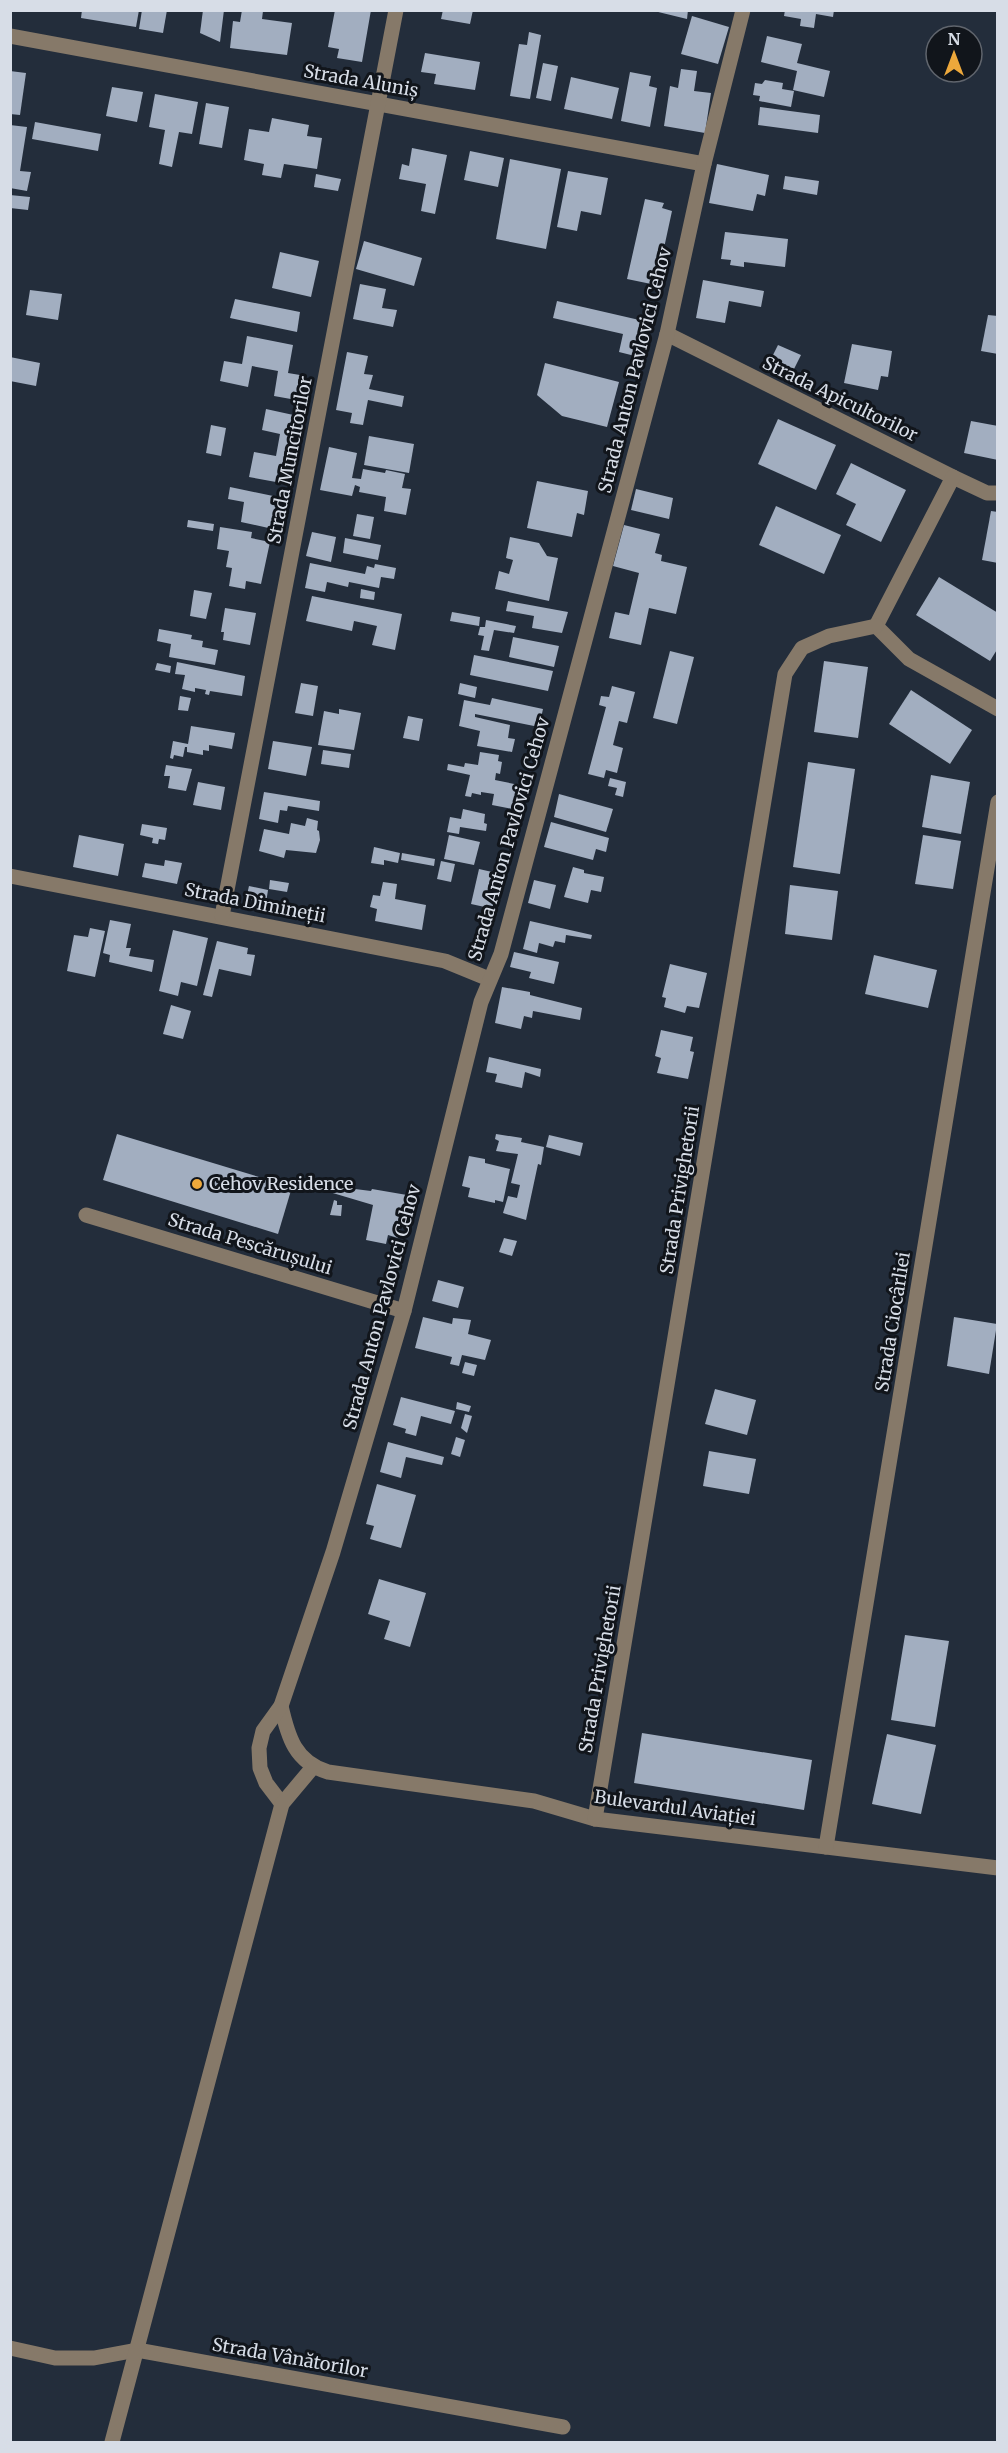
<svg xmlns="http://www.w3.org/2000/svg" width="1008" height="2453" font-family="Merriweather,serif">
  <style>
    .building { fill: #a2aec0 }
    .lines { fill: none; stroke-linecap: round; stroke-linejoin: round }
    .minor { stroke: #867969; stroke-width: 15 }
    .poi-dot { fill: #eda83b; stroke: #11151b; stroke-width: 2 }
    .labels { text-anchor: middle; stroke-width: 6; stroke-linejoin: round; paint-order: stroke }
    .street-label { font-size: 18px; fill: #d7dde7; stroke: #11151b }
    .poi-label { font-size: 18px; fill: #d7dde7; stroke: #11151b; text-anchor: start }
  </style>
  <rect width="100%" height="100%" fill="#232d3b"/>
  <!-- building -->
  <g class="building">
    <polygon points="82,10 139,10 136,27 81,18"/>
    <polygon points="142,10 167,10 163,33 139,29"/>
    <polygon points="203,10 224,10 220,42 200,33"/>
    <polygon points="242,10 263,11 262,19 292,23 287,55 230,48 233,21 240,22"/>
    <polygon points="335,10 371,10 362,62 337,58 339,49 328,47"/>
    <polygon points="443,10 473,10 470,24 441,19"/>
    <polygon points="650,10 688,10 687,19"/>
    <polygon points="785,10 834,10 833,17 816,14 814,28 800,26 801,19 784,16"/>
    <polygon points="692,16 729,27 718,64 681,54"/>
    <polygon points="529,32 541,35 530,99 510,96 519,44 527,45"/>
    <polygon points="767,36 802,44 797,63 830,71 824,97 793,90 797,71 761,62"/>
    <polygon points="425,53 480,62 475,90 434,84 436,74 421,72"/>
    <polygon points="543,63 558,66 551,101 536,98"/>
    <polygon points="681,69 697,71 694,91 711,93 705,133 664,126 670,86 678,88"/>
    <polygon points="10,71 26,73 20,115 10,114"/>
    <polygon points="630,72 651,76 649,86 657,88 650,127 621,121"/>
    <polygon points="571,77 619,88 612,119 564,109"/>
    <polygon points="765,80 783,83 782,89 794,91 791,107 759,101 760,96 753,95 755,83 762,84"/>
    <polygon points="112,87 143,92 137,122 106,116"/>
    <polygon points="155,94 198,102 192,134 179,132 172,167 159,164 165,130 149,127"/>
    <polygon points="206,103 229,107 222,148 199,144"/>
    <polygon points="760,107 820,115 818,133 758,125"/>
    <polygon points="272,118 309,125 307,136 322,138 317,169 284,164 281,178 262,175 264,164 244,160 249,129 269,132"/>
    <polygon points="35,122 101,134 98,151 32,139"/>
    <polygon points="10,125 27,127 20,171 31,172 27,191 10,188"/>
    <polygon points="412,148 447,155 435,214 421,211 426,184 399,179 402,164 409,166"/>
    <polygon points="470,151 504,158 498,187 464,180"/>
    <polygon points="510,159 561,169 546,249 496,239"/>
    <polygon points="717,164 769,175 765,196 757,194 753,211 709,203"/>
    <polygon points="568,171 608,178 601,215 581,211 577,231 557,227"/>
    <polygon points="316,174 341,179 338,191 314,187"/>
    <polygon points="785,176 819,181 817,195 783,189"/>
    <polygon points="10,195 30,197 28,210 10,208"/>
    <polygon points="645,199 664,203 662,208 672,211 656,285 627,279"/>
    <polygon points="725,232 788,239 785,267 744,262 744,267 730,265 731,260 721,259"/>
    <polygon points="364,241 422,258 414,286 356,269"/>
    <polygon points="280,252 319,261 311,297 272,288"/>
    <polygon points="703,280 764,291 761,307 729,301 725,323 696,318"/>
    <polygon points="360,284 386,289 382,308 397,310 393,327 353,319"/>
    <polygon points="30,290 62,294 58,320 26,315"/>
    <polygon points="235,299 300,312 297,332 230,318"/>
    <polygon points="557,301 648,322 639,357 619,352 623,334 553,318"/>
    <polygon points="988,315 998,316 998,354 981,351"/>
    <polygon points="247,336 293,345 288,373 306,376 302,401 274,396 278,371 252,366 248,387 220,381 224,361 242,364"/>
    <polygon points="852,344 892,351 888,377 881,376 878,390 844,383"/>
    <polygon points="778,345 801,355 790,377 767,367"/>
    <polygon points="347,352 368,356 364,374 373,375 369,389 404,396 402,407 368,400 363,425 350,423 352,413 336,410"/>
    <polygon points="10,357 40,363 36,386 10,381"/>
    <polygon points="545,363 619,382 607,427 562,416 537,395"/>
    <polygon points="266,409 298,416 289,458 286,458 283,472 278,471 276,482 249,477 254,452 276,456 280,434 262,430"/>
    <polygon points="778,419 836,445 816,490 758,464"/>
    <polygon points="971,421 998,426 998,460 964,453"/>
    <polygon points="211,425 226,428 221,456 206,453"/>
    <polygon points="369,436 414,444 409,473 364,465"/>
    <polygon points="329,447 357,453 352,478 361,479 363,469 385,473 386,470 405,474 402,488 411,489 406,515 384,511 386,497 359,492 360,487 355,485 352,496 320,490"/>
    <polygon points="851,463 906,490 881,542 846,525 856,504 836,494"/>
    <polygon points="537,481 588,491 584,515 577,513 572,537 527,528"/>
    <polygon points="230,487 278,497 273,529 241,522 244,502 228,499"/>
    <polygon points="636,489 673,498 669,519 631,510"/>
    <polygon points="776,506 841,535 824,574 759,545"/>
    <polygon points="991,511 998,512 998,563 982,560"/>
    <polygon points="357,514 374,517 370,539 353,536"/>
    <polygon points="188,520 214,524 213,531 187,527"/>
    <polygon points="624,525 660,534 655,553 662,555 661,561 687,567 676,614 649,608 641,645 609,638 615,612 629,615 639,573 613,566"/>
    <polygon points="220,527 252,532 251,538 270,542 261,584 246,581 245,589 229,586 232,568 226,567 229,551 217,549"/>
    <polygon points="312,532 336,537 331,562 306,556"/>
    <polygon points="510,537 539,543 547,556 558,558 549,601 495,589 499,571 509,574 513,560 506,558"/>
    <polygon points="345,538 381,545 378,560 343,553"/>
    <polygon points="310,563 365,574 367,566 374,568 375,564 396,568 394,579 381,577 379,588 349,582 348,587 327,582 325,592 305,588"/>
    <polygon points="939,577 998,613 998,648 990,661 916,615"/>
    <polygon points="361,589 375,592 374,600 360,598"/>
    <polygon points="194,590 212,593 206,619 190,616"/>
    <polygon points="312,596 402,614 395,650 372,645 377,626 354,621 352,631 306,621"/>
    <polygon points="508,601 568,612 562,633 532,628 534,616 506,611"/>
    <polygon points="225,608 256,613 250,645 223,640 224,632 221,632"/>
    <polygon points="452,612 480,617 479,626 450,621"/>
    <polygon points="486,620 516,626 514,633 494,630 489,651 481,650 484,636 478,635 480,627 485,627"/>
    <polygon points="159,629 192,635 191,639 203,641 202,647 218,650 215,665 169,657 171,644 157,641"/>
    <polygon points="513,637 559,646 554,667 509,657"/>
    <polygon points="670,651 694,657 677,724 653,718"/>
    <polygon points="474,655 553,671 548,691 470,675"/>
    <polygon points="824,661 868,667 858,738 814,732"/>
    <polygon points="177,662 245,676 242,696 210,691 209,695 205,694 206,690 195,688 195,692 182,689 185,675 175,674"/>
    <polygon points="157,663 171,666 170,673 155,670"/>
    <polygon points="301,683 318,686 313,716 295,713"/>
    <polygon points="460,683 477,687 475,698 458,694"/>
    <polygon points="612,686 635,692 627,723 619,721 613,745 623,748 617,773 606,770 604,778 588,774 606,707 599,705 601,696 609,697"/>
    <polygon points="911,690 972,730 950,764 889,724"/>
    <polygon points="180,696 191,698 188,711 178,710"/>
    <polygon points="492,698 543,709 539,727 475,714 475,717 510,725 508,738 515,739 512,752 477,746 480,731 459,726 464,700 490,705"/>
    <polygon points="339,709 361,713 354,750 318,745 324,711 339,714"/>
    <polygon points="408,716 423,719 419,741 403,738"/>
    <polygon points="191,726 235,733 232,749 209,745 209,751 203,750 203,755 187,752 187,747 185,747 183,757 174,755 173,759 170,758 173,741 188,744"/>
    <polygon points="273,741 312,747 306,776 268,769"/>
    <polygon points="323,750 351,754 349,768 321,764"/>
    <polygon points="480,752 499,755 498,761 502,762 500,774 496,773 495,780 524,786 518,810 492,805 494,794 481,792 481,795 472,793 471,797 465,796 470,775 447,770 448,764 464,767 465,763 478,765"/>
    <polygon points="808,762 855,769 840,874 793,867"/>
    <polygon points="166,765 192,769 186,791 168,788 170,776 164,776"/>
    <polygon points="931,775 970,782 961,834 922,827"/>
    <polygon points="610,778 626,782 623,797 615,795 617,788 608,786"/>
    <polygon points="198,782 225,787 221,810 193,805"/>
    <polygon points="264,792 320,801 319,811 288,806 287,811 280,810 278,823 259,819"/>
    <polygon points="559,794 613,809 606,832 554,817"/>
    <polygon points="463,809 485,814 484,823 487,824 486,831 460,827 459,834 447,832 450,817 461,819"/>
    <polygon points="307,818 318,821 317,830 319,831 320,840 316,853 286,850 284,858 259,851 264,829 289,834 291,823 305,826"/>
    <polygon points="551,822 609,838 606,852 596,849 593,860 544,847"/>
    <polygon points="142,824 167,828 165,840 159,839 158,844 152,843 153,838 140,835"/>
    <polygon points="79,835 124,844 118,876 73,867"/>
    <polygon points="449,835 480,842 474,865 444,859"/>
    <polygon points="923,835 961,841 953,889 915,884"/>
    <polygon points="374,847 400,853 398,863 384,860 384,865 371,863"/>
    <polygon points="402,853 435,859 434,866 401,860"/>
    <polygon points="165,860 182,863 177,884 142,877 145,863 164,866"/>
    <polygon points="441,861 455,864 451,882 437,879"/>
    <polygon points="573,867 584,870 584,873 604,877 601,892 591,890 588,903 564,897"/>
    <polygon points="479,869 501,874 494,909 471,904"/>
    <polygon points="270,880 289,883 287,892 269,889"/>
    <polygon points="534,880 556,885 550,909 528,903"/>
    <polygon points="383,882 397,884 395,899 426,905 422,930 375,921 377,909 370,907 373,895 380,896"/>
    <polygon points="790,885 838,891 832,940 785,934"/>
    <polygon points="249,886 268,890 266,903 246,899"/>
    <polygon points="110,920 131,924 126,948 131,948 129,956 154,960 152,972 109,962 110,955 103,953"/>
    <polygon points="530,921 592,935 591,939 566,935 565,943 555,941 553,947 539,943 537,953 523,949"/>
    <polygon points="90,928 105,931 95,977 67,971 74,935 88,937"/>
    <polygon points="173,930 208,938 197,986 181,982 178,996 159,991"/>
    <polygon points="217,941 248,948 247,954 255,955 251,976 219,969 212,997 203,995"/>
    <polygon points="514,952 559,962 554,984 529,978 531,972 510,967"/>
    <polygon points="874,955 937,970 928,1008 865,994"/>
    <polygon points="670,964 707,973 699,1008 687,1006 685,1013 664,1007 666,998 662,997"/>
    <polygon points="502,987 530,992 530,995 582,1008 580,1020 533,1011 532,1018 524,1016 521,1029 495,1023"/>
    <polygon points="171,1005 191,1011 183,1039 163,1034"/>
    <polygon points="661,1030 693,1037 690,1051 694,1052 688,1079 657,1073 661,1058 655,1056"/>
    <polygon points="489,1057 541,1069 540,1077 525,1072 522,1088 495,1082 497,1074 486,1072"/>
    <polygon points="117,1134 292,1187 278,1234 103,1180"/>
    <polygon points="496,1134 522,1138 521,1142 544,1147 541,1165 538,1164 526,1220 503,1213 508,1196 517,1198 520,1185 511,1183 518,1154 496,1151 499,1141 495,1139"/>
    <polygon points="549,1135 583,1143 580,1156 546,1147"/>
    <polygon points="469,1156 485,1159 485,1163 510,1169 503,1202 495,1200 495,1203 468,1197 470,1188 462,1186"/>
    <polygon points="328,1183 355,1189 371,1191 372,1189 407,1195 398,1238 388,1235 386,1244 366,1240 373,1205 326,1191"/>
    <polygon points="334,1200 337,1201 337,1205 342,1205 341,1216 330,1215"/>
    <polygon points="504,1238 517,1241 512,1256 499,1252"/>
    <polygon points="438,1280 464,1287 458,1308 432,1301"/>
    <polygon points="423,1317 452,1324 453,1318 471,1320 468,1334 491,1340 485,1360 462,1355 459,1366 450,1364 452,1357 415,1348"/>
    <polygon points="954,1317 997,1324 989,1374 947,1366"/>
    <polygon points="465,1362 477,1365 474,1376 462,1373"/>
    <polygon points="715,1389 756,1400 747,1435 705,1424"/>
    <polygon points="401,1397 455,1411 451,1424 421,1416 416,1436 405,1433 406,1429 393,1425"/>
    <polygon points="457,1402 471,1406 469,1412 456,1409"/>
    <polygon points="465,1414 472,1416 467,1433 461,1428"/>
    <polygon points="456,1437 465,1440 460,1457 451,1454"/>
    <polygon points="388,1442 444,1457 442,1465 406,1457 401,1478 380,1472"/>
    <polygon points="709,1451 756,1459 749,1494 703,1486"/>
    <polygon points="377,1484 416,1495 401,1548 370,1539 374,1526 366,1524"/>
    <polygon points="379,1579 426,1593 410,1647 384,1639 390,1621 368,1614"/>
    <polygon points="905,1635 949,1641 935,1727 891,1720"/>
    <polygon points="642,1733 812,1760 804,1810 634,1783"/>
    <polygon points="887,1734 936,1745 921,1814 872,1804"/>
  </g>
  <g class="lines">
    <!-- minor -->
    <g class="minor">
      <polyline points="10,36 704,164"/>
      <polyline points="667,334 953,477 987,493 998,493"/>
      <polyline points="953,477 876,626 909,659 998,709"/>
      <polyline points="10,876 445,961 489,979"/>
      <polyline points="222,916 396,10"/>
      <polyline points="86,1215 404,1311"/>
      <path d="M281,1706C288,1737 295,1762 328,1772L534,1801L595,1819L998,1868"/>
      <polyline points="282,1804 266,1783 260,1768 259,1748 263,1731 281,1706 333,1552 404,1311 481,1002 501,954 667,334 704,164 743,10"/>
      <polyline points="595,1819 785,674 802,648 829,636 876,626"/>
      <polyline points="826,1847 998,802"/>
      <polyline points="10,2348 55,2358 94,2358 137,2350 563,2427"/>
      <polyline points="112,2442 282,1804 313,1767"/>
    </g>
  </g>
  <!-- markers -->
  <circle class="poi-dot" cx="197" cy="1184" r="6"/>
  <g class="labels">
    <!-- street labels -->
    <g class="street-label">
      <text transform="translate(361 81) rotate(10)" y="6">Strada Aluniș</text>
      <text transform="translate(635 370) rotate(-76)" y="6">Strada Anton Pavlovici Cehov</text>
      <text transform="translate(840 399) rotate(26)" y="6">Strada Apicultorilor</text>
      <text transform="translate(290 460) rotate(-79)" y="6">Strada Muncitorilor</text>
      <text transform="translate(509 839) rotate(-74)" y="6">Strada Anton Pavlovici Cehov</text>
      <text transform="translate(255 903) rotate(11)" y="6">Strada Dimineții</text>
      <text transform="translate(680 1190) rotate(-81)" y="6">Strada Privighetorii</text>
      <text transform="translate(250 1244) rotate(17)" y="6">Strada Pescărușului</text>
      <text transform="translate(382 1307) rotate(-75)" y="6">Strada Anton Pavlovici Cehov</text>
      <text transform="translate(893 1322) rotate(-81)" y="6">Strada Ciocârliei</text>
      <text transform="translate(600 1669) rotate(-80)" y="6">Strada Privighetorii</text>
      <text transform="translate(675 1808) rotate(8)" y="6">Bulevardul Aviației</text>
      <text transform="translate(290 2358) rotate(10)" y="6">Strada Vânătorilor</text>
    </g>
    <!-- poi labels -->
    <g class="poi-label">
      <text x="209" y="1190">Cehov Residence</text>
    </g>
  </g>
  <!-- border -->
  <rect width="1008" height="2453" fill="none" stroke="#d7dde7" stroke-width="24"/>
  <!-- north arrow -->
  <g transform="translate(954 54)"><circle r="28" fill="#11151b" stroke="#60656d" stroke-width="1.5"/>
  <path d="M0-4.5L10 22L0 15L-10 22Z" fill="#eda83b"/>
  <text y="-9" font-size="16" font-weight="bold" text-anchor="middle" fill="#d7dde7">N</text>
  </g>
</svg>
